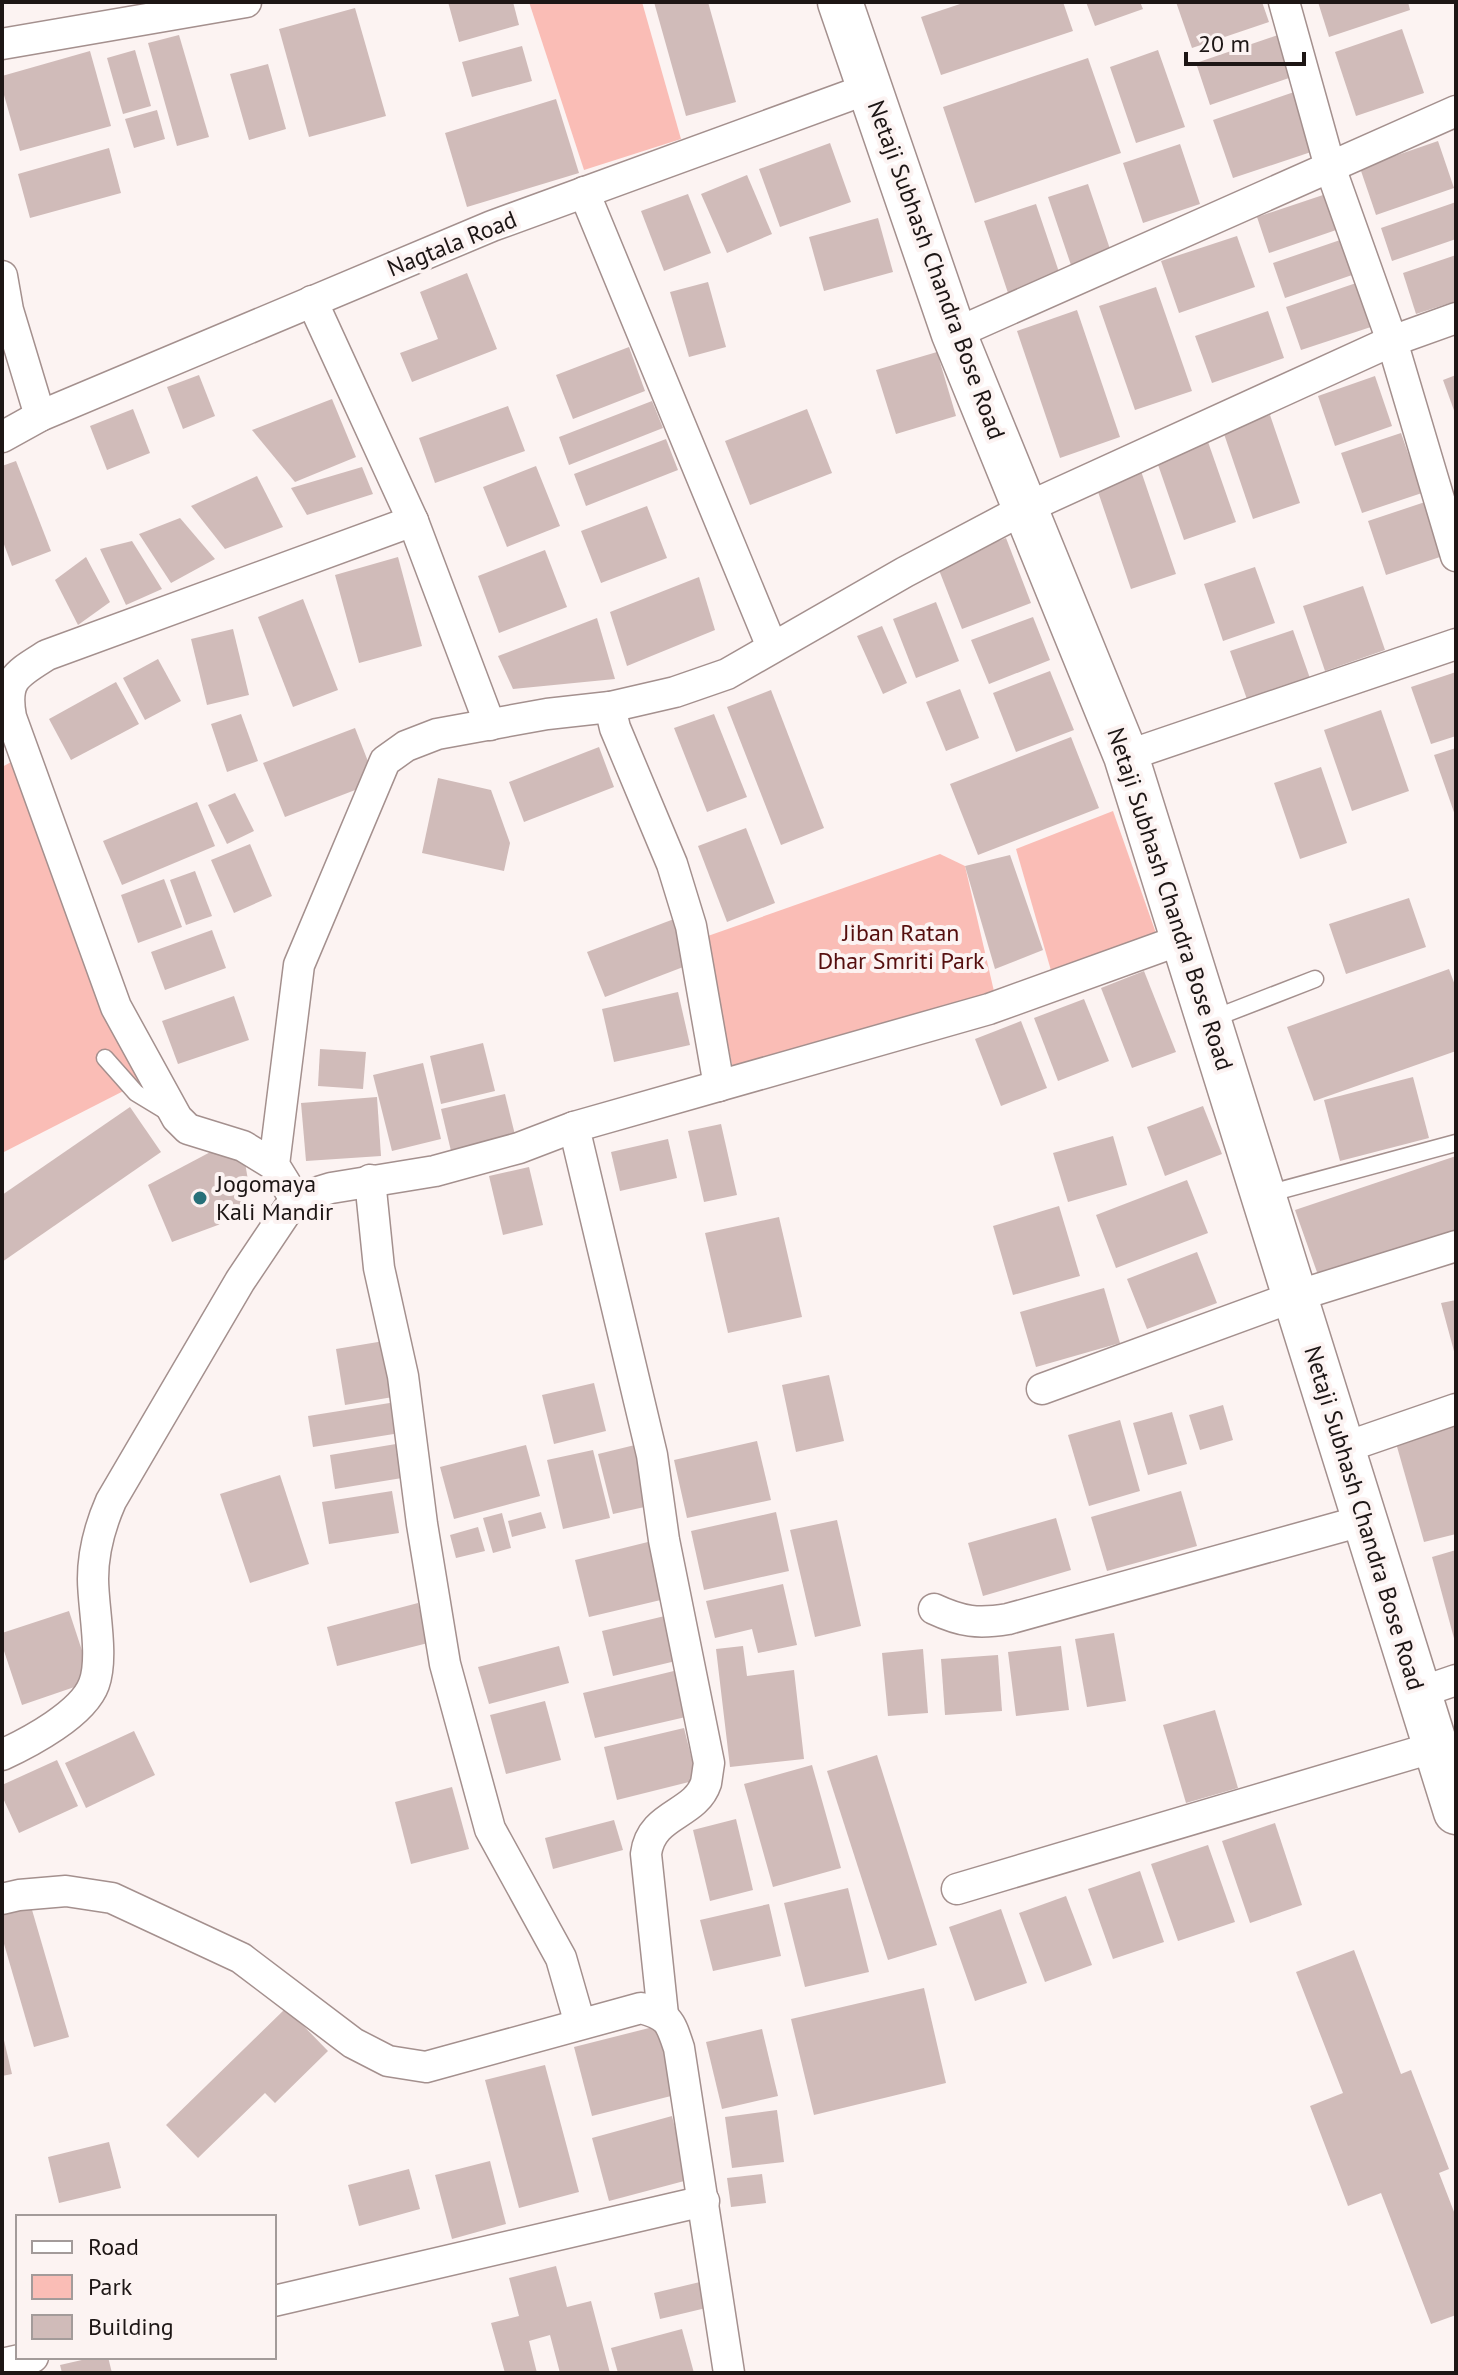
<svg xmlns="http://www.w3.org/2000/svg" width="1458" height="2375" font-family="'PT Sans',sans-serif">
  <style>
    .green { fill: #fabdb6 }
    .building { fill: #d0bbb9 }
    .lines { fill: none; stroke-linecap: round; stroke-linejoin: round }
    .service-casing { stroke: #a4908e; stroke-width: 19 }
    .minor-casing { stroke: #a4908e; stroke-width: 33 }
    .primary-casing { stroke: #a4908e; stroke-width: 47 }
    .service { stroke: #fff; stroke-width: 16 }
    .minor { stroke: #fff; stroke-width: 30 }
    .primary { stroke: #fff; stroke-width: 44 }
    .poi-dot { fill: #277079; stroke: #fcf3f2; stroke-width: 3 }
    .labels { text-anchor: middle; stroke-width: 8; stroke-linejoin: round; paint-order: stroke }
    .street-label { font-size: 24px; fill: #1d1615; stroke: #fcf3f2 }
    .park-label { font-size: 24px; fill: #550e0e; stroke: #fcf3f2 }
    .poi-label { font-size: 24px; fill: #1d1615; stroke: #fcf3f2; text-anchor: start }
  </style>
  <rect width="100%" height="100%" fill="#fcf3f2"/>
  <!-- green -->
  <g class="green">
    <polygon points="529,2 642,2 681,139 584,170"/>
    <polygon points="24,755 145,1080 2,1153 2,767"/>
    <polygon points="1113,811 1158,939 1052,974 1016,849"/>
    <polygon points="940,854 965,866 996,1000 733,1069 705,937"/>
  </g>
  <!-- building -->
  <g class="building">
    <polygon points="448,2 513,2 519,25 459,42"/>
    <polygon points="654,2 708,2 736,102 686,116"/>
    <polygon points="966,2 1063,2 1073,31 941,75 921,17"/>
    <polygon points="1086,2 1140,2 1143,9 1095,26"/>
    <polygon points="1176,2 1262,2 1269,22 1192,48"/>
    <polygon points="1318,2 1408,2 1410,10 1329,37"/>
    <polygon points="355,8 386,116 309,137 279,29"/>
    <polygon points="1402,29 1424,93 1356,116 1335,52"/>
    <polygon points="179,35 209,137 177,146 148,43"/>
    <polygon points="1278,35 1292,77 1210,105 1196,63"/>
    <polygon points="522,46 532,81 472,97 462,62"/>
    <polygon points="135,50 151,106 123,114 107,58"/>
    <polygon points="1158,50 1185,127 1136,143 1110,67"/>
    <polygon points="90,51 111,126 20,151 2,88 2,76"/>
    <polygon points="1088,58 1121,153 975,203 943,107"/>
    <polygon points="268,64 286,129 249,140 230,74"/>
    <polygon points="1297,91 1317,150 1233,178 1213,120"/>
    <polygon points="556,99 579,173 467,207 445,133"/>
    <polygon points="157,110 165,139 134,148 125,119"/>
    <polygon points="1438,141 1454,188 1376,215 1360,168"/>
    <polygon points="830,143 851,202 780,227 759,169"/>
    <polygon points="1180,144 1200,204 1143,223 1123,163"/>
    <polygon points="109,148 121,193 30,218 18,174"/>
    <polygon points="747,175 772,234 727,253 701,194"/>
    <polygon points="1088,184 1112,255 1072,268 1048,197"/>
    <polygon points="1329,193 1342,228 1269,253 1257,217"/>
    <polygon points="688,194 711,253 664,271 641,211"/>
    <polygon points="1456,202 1456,239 1392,261 1381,228"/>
    <polygon points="1036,204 1061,278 1009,296 984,221"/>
    <polygon points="878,218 893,272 824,291 809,237"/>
    <polygon points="1237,236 1255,287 1179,313 1161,261"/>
    <polygon points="1346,238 1358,273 1285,298 1273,263"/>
    <polygon points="1456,255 1456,301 1416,314 1403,273"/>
    <polygon points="467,273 497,349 412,382 400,353 438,339 420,292"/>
    <polygon points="1362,281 1377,325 1301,350 1286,307"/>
    <polygon points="708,282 726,347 689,357 670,292"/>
    <polygon points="1156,287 1192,391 1135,410 1099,306"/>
    <polygon points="1077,310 1120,437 1060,458 1017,331"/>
    <polygon points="1268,311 1284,358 1212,383 1195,336"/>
    <polygon points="629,347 645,391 573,419 556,375"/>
    <polygon points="937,352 956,416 896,434 876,370"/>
    <polygon points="199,375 215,416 183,429 167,387"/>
    <polygon points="1456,375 1456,416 1443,380"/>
    <polygon points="1375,376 1392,426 1335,446 1318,396"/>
    <polygon points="332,399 356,457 295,482 252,430"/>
    <polygon points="652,401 663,428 569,465 559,437"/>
    <polygon points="508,406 525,451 435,483 419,438"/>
    <polygon points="133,409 150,453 107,470 90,426"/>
    <polygon points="807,409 832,473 750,505 725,441"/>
    <polygon points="1270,415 1300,503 1253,519 1223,431"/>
    <polygon points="1401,433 1422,493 1362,513 1341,453"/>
    <polygon points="666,439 678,470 586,506 574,474"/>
    <polygon points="1207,439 1236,522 1184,540 1155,456"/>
    <polygon points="16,461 51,551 12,566 2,539 2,466"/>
    <polygon points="536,466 560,526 507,547 483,487"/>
    <polygon points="362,467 373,494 307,515 291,488"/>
    <polygon points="1141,471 1176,574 1131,589 1096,486"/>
    <polygon points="257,476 283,527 225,549 191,506"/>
    <polygon points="1425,502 1443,556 1386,575 1368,521"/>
    <polygon points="647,506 667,558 601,583 581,531"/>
    <polygon points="180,518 215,559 171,583 139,534"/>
    <polygon points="1006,538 1031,603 962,629 937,565"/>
    <polygon points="132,541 162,589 126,605 100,549"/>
    <polygon points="545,550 567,607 499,633 478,576"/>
    <polygon points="86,557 110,602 78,625 55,580"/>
    <polygon points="398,557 422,646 359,663 335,575"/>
    <polygon points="1255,567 1275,623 1223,641 1204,584"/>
    <polygon points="699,577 715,630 627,666 610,612"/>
    <polygon points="1363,586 1385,650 1325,671 1303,606"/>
    <polygon points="303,599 338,690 293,707 258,617"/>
    <polygon points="936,602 959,661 916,678 893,619"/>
    <polygon points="1033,617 1050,660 989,684 971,640"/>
    <polygon points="597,618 615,679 513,689 498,656"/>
    <polygon points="882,626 907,683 883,694 857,636"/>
    <polygon points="233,629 249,695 207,705 191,639"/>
    <polygon points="1293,630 1312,684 1249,705 1230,651"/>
    <polygon points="158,659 181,701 145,720 123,678"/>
    <polygon points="1050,671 1074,730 1016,752 993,693"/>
    <polygon points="1456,672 1456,736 1431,744 1411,687"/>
    <polygon points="116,682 139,724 71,760 49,719"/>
    <polygon points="960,689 979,738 946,751 926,702"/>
    <polygon points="771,690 824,828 781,845 727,707"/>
    <polygon points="1381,710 1409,791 1352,811 1324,730"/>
    <polygon points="241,714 258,761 227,772 211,724"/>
    <polygon points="714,714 747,797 707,812 674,728"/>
    <polygon points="355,728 376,782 285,817 263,763"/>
    <polygon points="1071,737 1099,808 978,855 950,784"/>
    <polygon points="599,747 614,787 524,822 509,782"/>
    <polygon points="1456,748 1456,818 1434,755"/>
    <polygon points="1321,767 1347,843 1300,859 1274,783"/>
    <polygon points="438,778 491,790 510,843 504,871 422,853"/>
    <polygon points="235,793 254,831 227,844 208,805"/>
    <polygon points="197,802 215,846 122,885 103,841"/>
    <polygon points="746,828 775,903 727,922 698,846"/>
    <polygon points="250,844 272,896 234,913 211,860"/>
    <polygon points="1010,855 1043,950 995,969 965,866"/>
    <polygon points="195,871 212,916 186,925 170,880"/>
    <polygon points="164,879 182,927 138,943 121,895"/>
    <polygon points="1409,898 1426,947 1346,974 1329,924"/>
    <polygon points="674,919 691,964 605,997 587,952"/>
    <polygon points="212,930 226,968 165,990 151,952"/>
    <polygon points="1449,969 1456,988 1456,1051 1314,1101 1287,1027"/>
    <polygon points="1144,971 1176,1052 1132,1068 1101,988"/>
    <polygon points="678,992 690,1045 614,1062 602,1009"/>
    <polygon points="234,996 249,1040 178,1064 162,1021"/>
    <polygon points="1084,999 1109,1061 1058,1081 1034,1018"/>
    <polygon points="1021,1021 1047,1088 1001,1106 975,1039"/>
    <polygon points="483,1043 495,1091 441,1104 430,1056"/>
    <polygon points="320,1049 366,1052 363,1089 318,1086"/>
    <polygon points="423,1063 441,1139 392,1151 373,1075"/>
    <polygon points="1413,1077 1429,1138 1340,1161 1324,1100"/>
    <polygon points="505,1094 515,1135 451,1151 441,1109"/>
    <polygon points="377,1097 381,1156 306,1161 301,1103"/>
    <polygon points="1203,1106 1222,1154 1165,1176 1147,1127"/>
    <polygon points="130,1107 161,1152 2,1262 2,1195"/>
    <polygon points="721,1124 737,1195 704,1202 688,1131"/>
    <polygon points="1113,1136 1127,1185 1068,1202 1053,1153"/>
    <polygon points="668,1139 677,1178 620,1191 611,1152"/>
    <polygon points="218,1148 243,1151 249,1186 243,1209 218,1225 172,1242 148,1185"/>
    <polygon points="1456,1156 1456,1230 1318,1275 1295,1210"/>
    <polygon points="529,1167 543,1225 503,1235 489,1176"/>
    <polygon points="1187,1180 1208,1233 1116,1268 1096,1215"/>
    <polygon points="1059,1206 1080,1276 1013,1295 993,1226"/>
    <polygon points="779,1217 802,1317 728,1333 705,1233"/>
    <polygon points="1197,1252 1217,1303 1147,1329 1127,1279"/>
    <polygon points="1104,1288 1120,1343 1036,1367 1020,1312"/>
    <polygon points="1456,1300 1456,1355 1455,1355 1441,1303"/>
    <polygon points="384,1341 393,1397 345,1405 336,1349"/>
    <polygon points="829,1375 844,1441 796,1452 782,1385"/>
    <polygon points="594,1383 606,1431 554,1444 542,1395"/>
    <polygon points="396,1402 400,1433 313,1447 308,1416"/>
    <polygon points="1223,1405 1233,1440 1200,1450 1189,1415"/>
    <polygon points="1172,1412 1187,1464 1148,1475 1133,1423"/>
    <polygon points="1456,1419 1456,1534 1424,1542 1394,1436"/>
    <polygon points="1120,1420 1140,1491 1089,1506 1068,1435"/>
    <polygon points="757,1441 771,1500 687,1518 674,1460"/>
    <polygon points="396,1444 402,1478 335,1489 330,1455"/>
    <polygon points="526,1445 540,1496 454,1519 440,1467"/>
    <polygon points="635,1445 649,1506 613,1514 598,1454"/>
    <polygon points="593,1450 610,1518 563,1529 547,1460"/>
    <polygon points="280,1475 309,1564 250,1583 220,1494"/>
    <polygon points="392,1491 399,1533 329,1544 322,1502"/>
    <polygon points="1181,1491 1197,1546 1107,1571 1091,1517"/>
    <polygon points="541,1512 546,1528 512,1537 508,1521"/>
    <polygon points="776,1512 789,1571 704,1590 691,1531"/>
    <polygon points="502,1513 511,1548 493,1553 483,1518"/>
    <polygon points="1056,1518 1071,1570 983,1596 968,1543"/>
    <polygon points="837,1520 861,1626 815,1637 790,1530"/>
    <polygon points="478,1527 485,1551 456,1558 450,1535"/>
    <polygon points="652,1541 665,1599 589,1617 575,1560"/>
    <polygon points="1456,1550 1456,1642 1455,1642 1432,1557"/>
    <polygon points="783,1584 797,1645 758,1653 752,1629 715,1638 706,1601"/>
    <polygon points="418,1603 428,1643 337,1666 327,1627"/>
    <polygon points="69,1611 92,1681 22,1705 2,1645 2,1633"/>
    <polygon points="669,1615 680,1660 613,1676 602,1631"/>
    <polygon points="1114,1633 1126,1701 1087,1707 1075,1639"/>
    <polygon points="559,1646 569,1683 489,1704 478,1667"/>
    <polygon points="743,1646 747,1676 794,1670 804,1759 730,1767 716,1649"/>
    <polygon points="1061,1646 1069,1710 1016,1716 1008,1652"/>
    <polygon points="923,1649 928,1713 888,1716 882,1653"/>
    <polygon points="998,1655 1002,1711 945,1715 941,1659"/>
    <polygon points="678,1670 690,1716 595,1738 583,1693"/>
    <polygon points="545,1701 561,1760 506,1774 490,1715"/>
    <polygon points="1215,1710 1238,1788 1186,1803 1163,1725"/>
    <polygon points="684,1728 697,1780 617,1800 604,1747"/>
    <polygon points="134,1731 155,1775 86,1808 65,1763"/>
    <polygon points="877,1755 937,1945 888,1960 827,1771"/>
    <polygon points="57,1760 78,1806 19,1833 2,1796 2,1785"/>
    <polygon points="812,1765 841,1868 773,1887 744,1784"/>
    <polygon points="452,1787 469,1849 411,1864 395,1802"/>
    <polygon points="736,1819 753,1890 710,1901 693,1830"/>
    <polygon points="614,1820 623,1850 553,1869 545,1838"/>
    <polygon points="1275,1823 1302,1905 1250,1923 1222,1841"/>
    <polygon points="1208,1845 1235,1922 1178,1941 1151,1864"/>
    <polygon points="1140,1871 1164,1942 1113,1959 1088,1889"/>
    <polygon points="848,1888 869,1972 805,1987 784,1903"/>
    <polygon points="1066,1896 1092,1965 1045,1982 1019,1913"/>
    <polygon points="30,1903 69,2037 34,2047 2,1937 2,1911"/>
    <polygon points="769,1904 781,1956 713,1971 700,1920"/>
    <polygon points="1001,1909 1027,1983 975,2001 949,1927"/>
    <polygon points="1354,1950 1401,2074 1411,2070 1449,2169 1439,2173 1456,2217 1456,2315 1431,2324 1381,2193 1348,2206 1310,2106 1343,2093 1296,1972"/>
    <polygon points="924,1988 946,2083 814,2115 791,2019"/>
    <polygon points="286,2008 328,2051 275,2103 265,2093 198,2158 166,2125"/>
    <polygon points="657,2026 675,2095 592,2116 574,2047"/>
    <polygon points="762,2029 778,2096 722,2109 706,2042"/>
    <polygon points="3,2036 12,2074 2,2076 2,2037"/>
    <polygon points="545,2065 579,2192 519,2208 485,2080"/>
    <polygon points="777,2110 784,2162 732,2168 725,2117"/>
    <polygon points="672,2116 688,2180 609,2201 592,2138"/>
    <polygon points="109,2142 121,2188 59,2203 48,2157"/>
    <polygon points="490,2161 506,2224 452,2239 435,2175"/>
    <polygon points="409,2169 420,2209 359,2226 348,2185"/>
    <polygon points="762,2174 766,2203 731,2207 727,2178"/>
    <polygon points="556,2266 567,2307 591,2301 610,2373 560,2373 550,2335 529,2341 537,2373 505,2373 491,2323 519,2316 509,2278"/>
    <polygon points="700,2282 706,2308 660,2319 654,2293"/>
    <polygon points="682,2329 694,2373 618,2373 611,2348"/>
    <polygon points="95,2357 108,2357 112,2373 62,2373 60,2365"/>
  </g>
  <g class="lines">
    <!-- service casing -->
    <g class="service-casing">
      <g id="service">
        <polyline points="1212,1019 1315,979"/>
        <polyline points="105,1058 136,1093 169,1113"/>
        <polyline points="1267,1194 1456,1143"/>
      </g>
    </g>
    <!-- minor casing -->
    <g class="minor-casing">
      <g id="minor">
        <polyline points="1284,2 1330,167 1392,341 1456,556"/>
        <polyline points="2,44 246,2"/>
        <polyline points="584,192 772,647"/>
        <polyline points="2,276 8,310 40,416"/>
        <polyline points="312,301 413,521 490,725"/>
        <polyline points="954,334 1456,111"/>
        <polyline points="2,437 40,416 492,226 870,88"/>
        <polyline points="610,707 615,728 672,864 691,926 719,1086"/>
        <polyline points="1126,756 1456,644"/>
        <path d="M274,1165L243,1146L188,1129L177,1118L116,1007L11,717C4,679 17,674 47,655L413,521"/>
        <polyline points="370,1180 379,1268 403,1376 422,1524 445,1664 490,1829 561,1958 580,2024"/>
        <polyline points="295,1199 274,1165 299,965 385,761 406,746 437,734 547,714 610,707 675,692 727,674 905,572 1026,508 1392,341 1456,318"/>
        <polyline points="1042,1389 1296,1296 1456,1246"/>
        <polyline points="1343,1448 1456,1409"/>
        <path d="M934,1609C962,1622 978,1624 1008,1619L1365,1520"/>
        <polyline points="1418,1693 1456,1680"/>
        <path d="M2,1755C30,1742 83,1714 94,1684C104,1657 93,1608 93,1579C93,1550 100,1526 111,1501L240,1281L295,1199L331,1188L435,1171L519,1148L574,1127"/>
        <polyline points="957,1889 1435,1747"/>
        <path d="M2,1899L19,1895L66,1891L112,1898L241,1958L353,2043L388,2061L426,2067L641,2008C669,2016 670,2021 679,2048L729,2373"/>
        <path d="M663,2015L646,1854C651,1813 695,1816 706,1783C707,1777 708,1769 709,1763L664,1540L652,1455L574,1127L989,1009L1183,939"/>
        <polyline points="274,2301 704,2201"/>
        <polyline points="2,2364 33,2357"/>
      </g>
    </g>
    <!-- primary casing -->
    <g class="primary-casing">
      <polyline id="primary" points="840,2 954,334 1126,756 1456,1812"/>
    </g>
    <!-- service -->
    <use href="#service" class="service"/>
    <!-- minor -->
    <use href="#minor" class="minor"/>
    <!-- primary -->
    <use href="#primary" class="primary"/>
  </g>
  <!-- markers -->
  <circle class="poi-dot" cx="200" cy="1198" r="8"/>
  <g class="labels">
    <!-- street labels -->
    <g class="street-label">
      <text transform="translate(452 244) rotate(-22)" y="8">Nagtala Road</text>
      <text transform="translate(936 270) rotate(70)" y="8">Netaji Subhash Chandra Bose Road</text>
      <text transform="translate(1170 899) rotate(72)" y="8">Netaji Subhash Chandra Bose Road</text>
      <text transform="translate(1364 1518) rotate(73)" y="8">Netaji Subhash Chandra Bose Road</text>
    </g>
    <!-- park labels -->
    <g class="park-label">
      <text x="901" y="941">Jiban Ratan<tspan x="901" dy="28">Dhar Smriti Park</tspan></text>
    </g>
    <!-- poi labels -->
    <g class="poi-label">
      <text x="216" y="1192">Jogomaya<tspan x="216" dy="28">Kali Mandir</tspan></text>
    </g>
  </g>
  <!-- border -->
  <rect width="1458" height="2375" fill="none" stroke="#1d1615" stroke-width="8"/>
  <!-- legend -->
  <rect x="16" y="2215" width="260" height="144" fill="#fcf3f2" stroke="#a39b9a" stroke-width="2"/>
  <rect x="32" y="2241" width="40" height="12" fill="#ffffff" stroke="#a39b9a" stroke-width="2"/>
  <text x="88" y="2255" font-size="24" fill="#1d1615">Road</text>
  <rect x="32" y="2275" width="40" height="24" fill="#fabdb6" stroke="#a39b9a" stroke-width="2"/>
  <text x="88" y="2295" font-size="24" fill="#1d1615">Park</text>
  <rect x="32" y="2315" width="40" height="24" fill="#d0bbb9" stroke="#a39b9a" stroke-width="2"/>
  <text x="88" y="2335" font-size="24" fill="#1d1615">Building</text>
  <!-- scale -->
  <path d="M1186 52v12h118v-12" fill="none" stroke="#1d1615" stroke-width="4"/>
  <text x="1198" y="52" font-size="24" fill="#1d1615" stroke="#fcf3f2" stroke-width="6" paint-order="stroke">20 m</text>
</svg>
